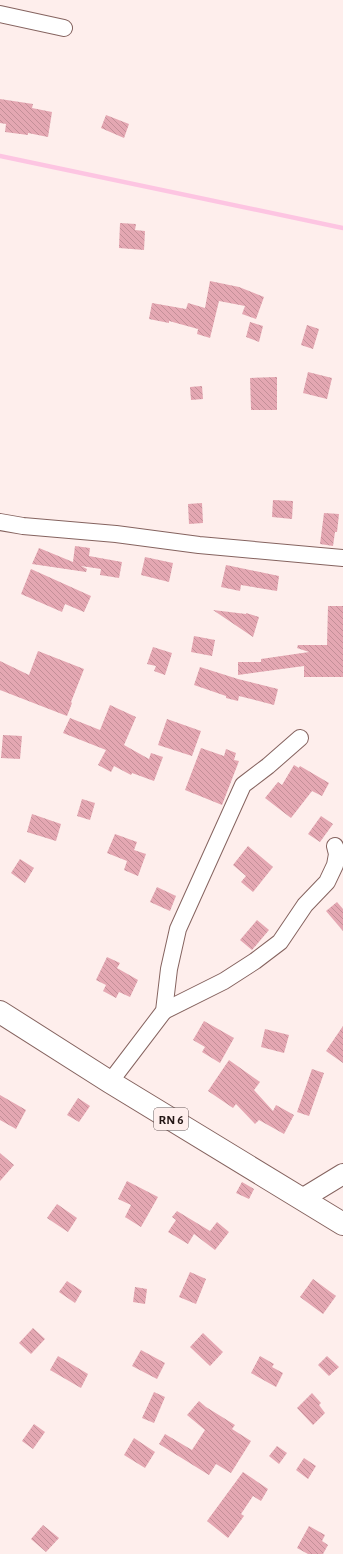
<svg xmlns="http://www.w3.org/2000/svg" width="343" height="1554" font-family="'Alegreya Sans',sans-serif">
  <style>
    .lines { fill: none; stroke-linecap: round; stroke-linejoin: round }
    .stream { stroke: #fdc5e2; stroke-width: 4.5 }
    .building { fill: url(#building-back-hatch) }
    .minor-casing { stroke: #85635f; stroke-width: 18 }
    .tertiary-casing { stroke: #85635f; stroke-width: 22 }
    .primary-casing { stroke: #85635f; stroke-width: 24 }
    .minor { stroke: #fff; stroke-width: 16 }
    .tertiary { stroke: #fff; stroke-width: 20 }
    .primary { stroke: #fff; stroke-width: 22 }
    .labels { text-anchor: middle; stroke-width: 3.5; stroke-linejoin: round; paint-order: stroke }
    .shield { fill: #feeeec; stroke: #655756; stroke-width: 1 }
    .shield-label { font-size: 13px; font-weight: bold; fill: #241615 }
  </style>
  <defs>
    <pattern id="building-back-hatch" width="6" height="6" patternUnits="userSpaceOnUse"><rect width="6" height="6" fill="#e4a7b2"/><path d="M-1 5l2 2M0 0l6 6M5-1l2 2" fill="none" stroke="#c38f98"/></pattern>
  </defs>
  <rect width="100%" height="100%" fill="#feeeec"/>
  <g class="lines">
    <!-- stream -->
    <polyline class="stream" points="0,156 343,228"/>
  </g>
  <!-- building -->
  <g class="building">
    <polygon points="0,99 33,104 32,108 52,112 48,137 28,133 28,135 5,132 6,124 0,123"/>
    <polygon points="106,115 129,124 124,138 101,128"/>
    <polygon points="120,223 136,224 135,230 145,231 144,250 119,248"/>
    <polygon points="210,281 239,287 264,297 256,319 242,314 245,306 219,301 210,338 197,334 198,329 169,321 169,323 149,319 152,303 186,309 188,303 205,308"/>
    <polygon points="250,322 263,326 259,342 246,337"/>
    <polygon points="307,325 319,329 313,349 301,345"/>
    <polygon points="308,372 332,378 327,399 303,393"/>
    <polygon points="277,377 277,410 251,410 250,378"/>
    <polygon points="202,386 203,399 191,400 190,387"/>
    <polygon points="273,500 293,501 292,519 272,517"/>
    <polygon points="202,503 203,523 189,524 188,504"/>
    <polygon points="324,513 339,514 337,532 335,532 333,546 320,544"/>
    <polygon points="75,546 90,548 89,556 122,562 119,578 100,575 101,569 81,566 87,569 86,572 32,564 39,548 73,562"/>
    <polygon points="145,557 173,563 169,582 141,575"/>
    <polygon points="226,565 279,576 277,591 241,585 240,591 221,587"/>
    <polygon points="31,569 91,596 84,612 65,604 62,612 21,594"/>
    <polygon points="328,606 343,606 343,677 304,677 304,666 238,675 238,662 261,662 261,659 309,652 297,648 298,645 327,645"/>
    <polygon points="213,610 246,614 246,613 259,617 253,637"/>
    <polygon points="194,636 215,640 212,656 191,652"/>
    <polygon points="153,647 172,653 165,675 154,671 156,666 147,664"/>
    <polygon points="38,651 84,669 71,702 72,703 67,716 0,690 0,661 29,675"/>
    <polygon points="200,667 238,679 278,689 274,705 239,696 238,701 226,698 226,696 194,685"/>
    <polygon points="110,705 136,717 124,745 149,759 151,753 163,757 154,781 132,773 131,775 114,766 111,772 98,765 106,750 63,733 70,718 100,730"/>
    <polygon points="167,719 201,731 192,756 158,745"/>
    <polygon points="3,735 22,736 20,759 1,758"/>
    <polygon points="201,748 224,756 226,749 236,753 234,760 239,761 222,805 185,790"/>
    <polygon points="294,765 299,768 300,766 329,783 322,796 312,791 291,818 265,798 278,782 282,785"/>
    <polygon points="82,799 95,803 90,820 77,816"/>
    <polygon points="32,814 61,824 56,841 27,832"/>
    <polygon points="321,816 333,824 320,842 308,834"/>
    <polygon points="115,834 137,842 134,850 146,854 138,876 124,870 127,861 107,853"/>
    <polygon points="248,846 273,867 253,892 241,882 246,876 233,865"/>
    <polygon points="20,859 34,868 25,883 11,873"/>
    <polygon points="157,887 176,896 170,911 150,902"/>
    <polygon points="337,902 343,909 343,931 326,911"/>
    <polygon points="257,920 269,930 252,950 240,940"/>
    <polygon points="107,957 120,963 117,968 138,980 130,997 119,992 116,998 103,991 106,985 96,980"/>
    <polygon points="204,1021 234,1038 220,1063 202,1052 205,1047 193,1040"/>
    <polygon points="343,1026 343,1063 326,1051"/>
    <polygon points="265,1029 289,1035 284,1053 261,1047"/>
    <polygon points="229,1060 260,1082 254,1090 273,1111 276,1105 294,1115 284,1134 259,1120 255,1124 236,1104 233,1108 208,1091"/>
    <polygon points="312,1069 324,1073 309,1116 297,1112"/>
    <polygon points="0,1095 26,1110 16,1129 0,1120"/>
    <polygon points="78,1098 90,1106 79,1122 67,1115"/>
    <polygon points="0,1153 14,1165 0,1181"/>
    <polygon points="127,1181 158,1197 141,1227 125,1217 131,1205 118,1199"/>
    <polygon points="242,1182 254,1189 249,1199 236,1193"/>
    <polygon points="57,1204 77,1218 68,1232 47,1218"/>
    <polygon points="177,1211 210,1231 217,1222 229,1232 215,1250 194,1234 188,1244 168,1232 176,1220 172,1217"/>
    <polygon points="190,1272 206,1279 196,1304 179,1297"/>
    <polygon points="313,1279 336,1296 323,1314 300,1297"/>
    <polygon points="67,1281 82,1291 75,1303 59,1292"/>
    <polygon points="135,1287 147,1289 145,1304 133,1302"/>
    <polygon points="33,1328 45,1339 31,1354 19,1343"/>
    <polygon points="203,1333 223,1352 210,1366 190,1347"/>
    <polygon points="141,1350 165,1363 157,1379 132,1366"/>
    <polygon points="58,1356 88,1374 81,1388 50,1370"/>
    <polygon points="260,1356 274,1364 272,1367 283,1373 276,1387 251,1373"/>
    <polygon points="327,1356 339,1367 329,1376 318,1365"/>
    <polygon points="154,1392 165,1397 154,1423 142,1418"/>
    <polygon points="312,1393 321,1403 319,1405 325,1413 313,1425 297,1408"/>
    <polygon points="199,1401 206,1407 235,1425 232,1429 251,1441 231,1473 216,1464 209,1475 159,1444 165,1434 192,1450 205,1430 187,1415"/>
    <polygon points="34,1424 45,1432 33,1449 22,1441"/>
    <polygon points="134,1438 155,1452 145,1468 124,1455"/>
    <polygon points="277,1446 287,1453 279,1464 269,1456"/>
    <polygon points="304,1458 316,1466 308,1479 296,1470"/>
    <polygon points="243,1472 268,1489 261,1501 253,1496 241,1514 244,1516 228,1538 207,1521"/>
    <polygon points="43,1525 59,1538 46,1552 31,1539"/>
    <polygon points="309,1526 325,1535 322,1541 328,1545 323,1554 308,1554 297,1548"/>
  </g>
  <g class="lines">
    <!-- minor casing -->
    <g class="minor-casing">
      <g id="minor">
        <polyline points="0,14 64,28"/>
        <polyline points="0,522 23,526 116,534 199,545 343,558"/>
        <polyline points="164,1011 224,981 255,961 280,942 305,905 327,882 335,865 337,854 335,846"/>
        <polyline points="110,1082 164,1011 169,969 178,929 243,785 268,766 300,738"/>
      </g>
    </g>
    <!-- tertiary casing -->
    <g class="tertiary-casing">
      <polyline id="tertiary" points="302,1199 343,1174"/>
    </g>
    <!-- primary casing -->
    <g class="primary-casing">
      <polyline id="primary" points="0,1012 110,1082 343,1224"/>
    </g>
    <!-- minor -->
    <use href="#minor" class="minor"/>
    <!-- tertiary -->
    <use href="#tertiary" class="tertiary"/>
    <!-- primary -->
    <use href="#primary" class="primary"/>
  </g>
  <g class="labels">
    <!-- shield labels -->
    <rect class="shield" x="154" y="1108" width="34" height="22" rx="3"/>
    <g class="shield-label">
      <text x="171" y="1124">RN 6</text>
    </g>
  </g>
</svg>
